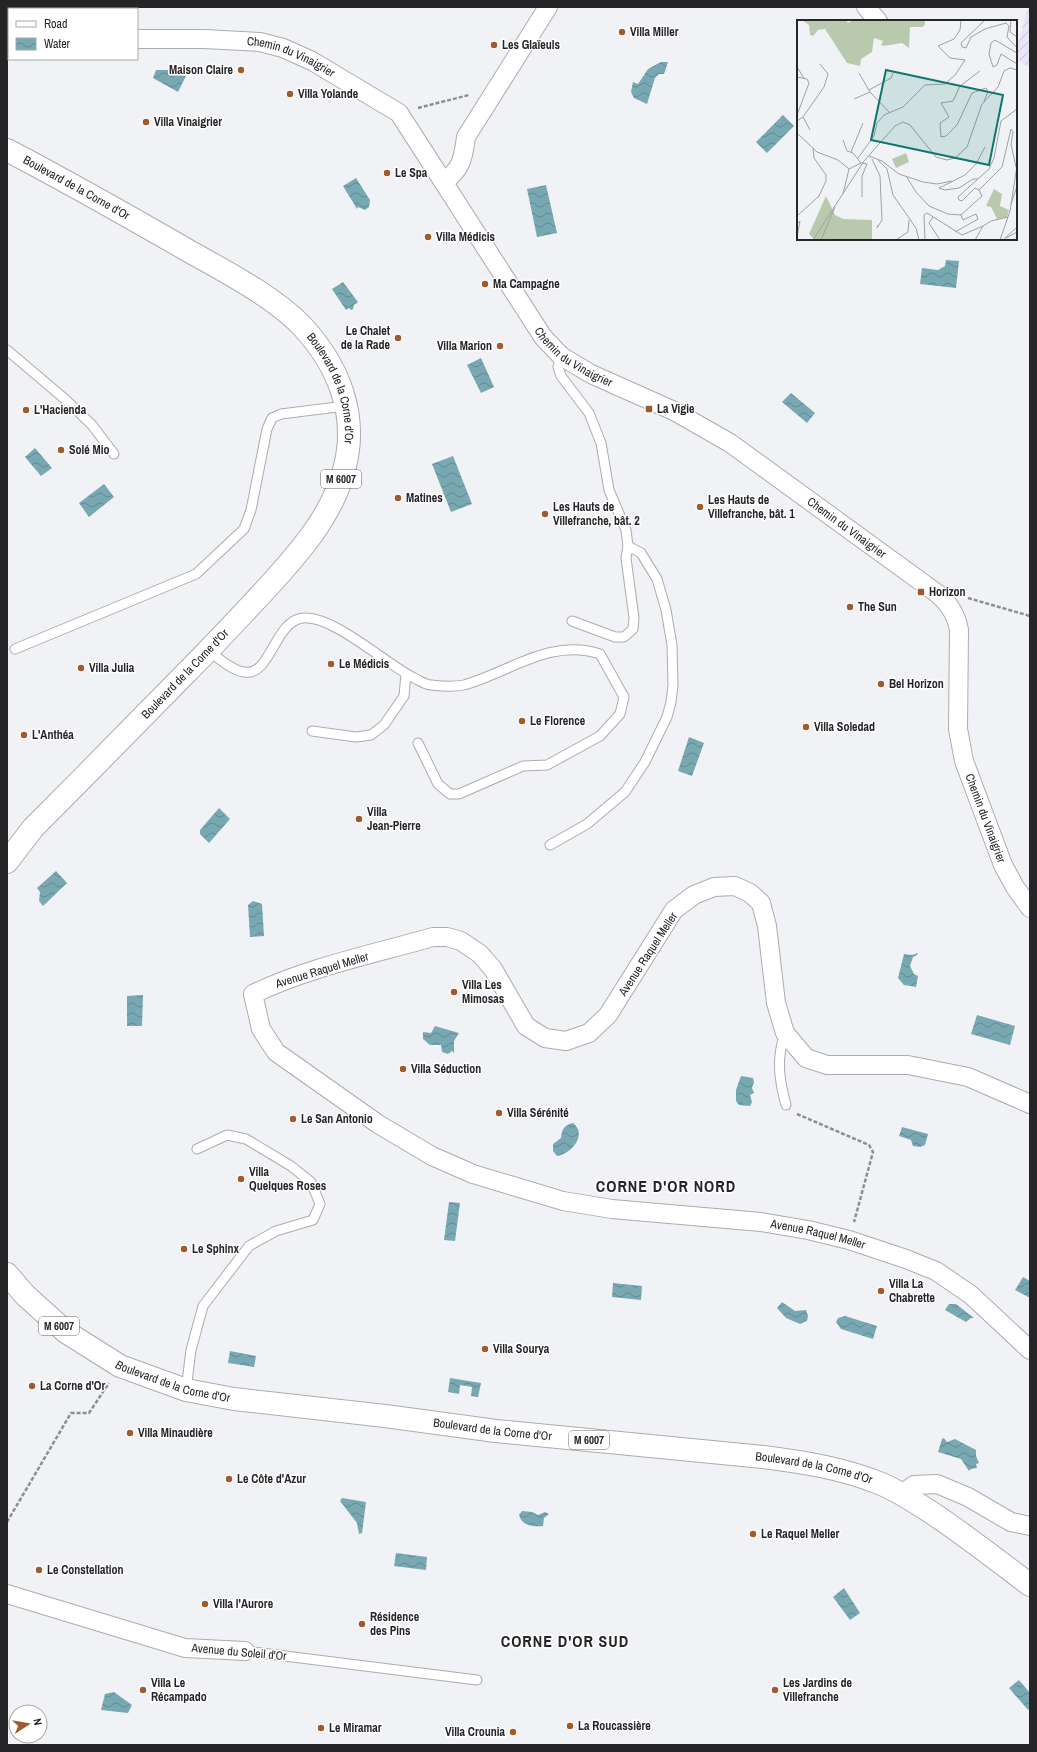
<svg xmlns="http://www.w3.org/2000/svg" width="1037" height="1752" font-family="'Archivo Narrow',sans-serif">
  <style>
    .industrial { fill: url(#industrial-furrows) }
    .water { fill: url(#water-waves) }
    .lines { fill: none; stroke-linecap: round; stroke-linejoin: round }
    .lane-casing { stroke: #acacaf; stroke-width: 11 }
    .street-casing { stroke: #acacaf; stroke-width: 20 }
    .primary-casing { stroke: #acacaf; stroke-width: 24 }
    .path { stroke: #8d8e90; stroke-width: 2.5; stroke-dasharray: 4 2; stroke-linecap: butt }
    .lane { stroke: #fff; stroke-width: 9 }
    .street { stroke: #fff; stroke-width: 18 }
    .primary { stroke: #fff; stroke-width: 22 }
    .poi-dot { fill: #9f5b2d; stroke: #fff; stroke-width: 1.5 }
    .labels { text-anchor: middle; stroke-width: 3; stroke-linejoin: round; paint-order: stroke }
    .shield { fill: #fff; stroke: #666668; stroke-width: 1 }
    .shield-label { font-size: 11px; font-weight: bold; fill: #252527 }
    .poi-label { font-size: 12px; font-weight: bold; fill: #252527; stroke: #fff; text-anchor: start }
    .street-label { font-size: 12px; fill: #252527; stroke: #fff }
    .district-label { font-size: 16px; font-weight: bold; letter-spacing: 1px; fill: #252527; stroke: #fff }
    .inset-road { fill: none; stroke: #9fa0a3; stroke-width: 1 }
    .view { fill: #0f766e; fill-opacity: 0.15; stroke: #0f766e; stroke-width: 2 }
    .inset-edge { fill: none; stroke: #252527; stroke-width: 2 }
  </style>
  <defs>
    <pattern id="industrial-furrows" width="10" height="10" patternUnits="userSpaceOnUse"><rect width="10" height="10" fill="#ebe4f9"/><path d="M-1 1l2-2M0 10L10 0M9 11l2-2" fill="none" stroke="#c9c3d5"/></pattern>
    <pattern id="water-waves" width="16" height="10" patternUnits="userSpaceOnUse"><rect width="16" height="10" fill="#78a9b3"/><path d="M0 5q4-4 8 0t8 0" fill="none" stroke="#628992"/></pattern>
  </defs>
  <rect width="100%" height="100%" fill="#f1f2f5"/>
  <!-- industrial -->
  <polygon class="industrial" points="1028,7 1030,7 1030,68 1016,59 1016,51"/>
  <!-- water -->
  <g class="water">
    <polygon points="661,62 668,62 664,74 659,74 655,78 647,104 634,98 631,92 633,82 638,84 648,69"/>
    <polygon points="156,70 175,70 186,76 178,92 153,78"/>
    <polygon points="783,115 794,126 767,153 756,142"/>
    <polygon points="356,178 370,200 369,207 365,210 358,207 357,209 343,186"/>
    <polygon points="546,185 557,233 537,237 527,189"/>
    <polygon points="946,260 959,261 956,288 920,284 922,268 938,270 945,266"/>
    <polygon points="343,282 358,302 354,305 353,309 351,310 349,308 346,310 332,289"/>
    <polygon points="481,358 494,387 481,393 467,365"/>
    <polygon points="791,393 815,413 807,423 782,402"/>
    <polygon points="35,448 52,468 41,476 25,457"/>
    <polygon points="453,456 472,504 451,512 432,464"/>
    <polygon points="104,484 114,497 89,517 79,503"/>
    <polygon points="689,737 704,743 692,776 678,771"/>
    <polygon points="219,808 230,819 209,843 200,834 200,830"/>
    <polygon points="56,871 67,883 43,906 39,901 40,892 37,888"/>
    <polygon points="253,901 262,904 264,936 250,937 248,905"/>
    <polygon points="918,953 917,955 913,957 910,966 914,974 918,976 916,987 904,985 898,978 904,954 912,955"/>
    <polygon points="143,995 142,1026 127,1026 127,996"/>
    <polygon points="977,1015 1015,1026 1010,1045 971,1034"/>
    <polygon points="435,1026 459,1033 454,1041 454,1053 452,1051 448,1054 442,1052 441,1045 430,1045 423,1039 423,1032 431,1033"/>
    <polygon points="741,1076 753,1078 754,1082 752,1088 754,1093 750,1095 752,1102 750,1106 739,1105 736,1101 736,1090"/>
    <path d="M573,1123C588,1135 571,1154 557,1156L553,1151V1144L561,1138C562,1129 564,1125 573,1123Z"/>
    <polygon points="902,1127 928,1134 925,1145 920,1147 913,1146 911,1140 899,1136"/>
    <polygon points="449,1202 460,1203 455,1241 444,1240"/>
    <polygon points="1023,1277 1030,1281 1030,1298 1015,1290"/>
    <polygon points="613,1283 642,1286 641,1300 612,1297"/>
    <polygon points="782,1302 795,1311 806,1310 808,1316 807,1321 800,1324 786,1318 777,1308"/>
    <polygon points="949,1304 956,1304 974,1318 971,1318 966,1322 945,1310"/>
    <polygon points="845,1316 877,1326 873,1339 841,1329 836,1322 838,1318"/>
    <polygon points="230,1351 256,1356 254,1367 228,1363"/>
    <polygon points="450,1378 481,1383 478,1397 471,1396 472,1387 460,1385 459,1394 448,1392"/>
    <polygon points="944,1438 947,1442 955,1439 976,1450 976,1456 979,1463 976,1464 977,1468 971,1469 969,1471 961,1459 938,1452 942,1439"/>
    <polygon points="342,1498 366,1502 362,1533 359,1534 357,1523 340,1501"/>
    <path d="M522,1511L532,1512L538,1515L545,1512L549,1514L544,1518L543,1526C533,1527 522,1526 519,1515Z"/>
    <polygon points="396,1553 427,1557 426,1570 394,1566"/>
    <polygon points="844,1588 860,1613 850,1620 833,1597"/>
    <polygon points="1019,1680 1030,1693 1030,1708 1028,1710 1009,1688"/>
    <polygon points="114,1692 132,1705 128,1713 101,1710 105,1694"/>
  </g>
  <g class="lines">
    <!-- lane casing -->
    <g class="lane-casing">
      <g id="lane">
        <polyline points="7,350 66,400 92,425 114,454"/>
        <polyline points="561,356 558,367 561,376 589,413 601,443 609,490 626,530 628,546 626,558 634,618 633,629 624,637 615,637 572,621"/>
        <polyline points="15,649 196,574 244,529 251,510 267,429 272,418 281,414 345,406"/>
        <path d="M208,651C218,657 232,671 244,672C271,677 274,621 303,618C333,615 386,664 414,678C419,680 425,685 431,685C440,686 455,687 464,685C510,672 550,638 600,654L624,697L620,714L600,736L547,765L523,766L459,794H450L438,784L418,743"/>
        <polyline points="312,731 356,737 371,735 384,725 404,696 406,674"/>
        <polyline points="550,845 587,824 625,792 645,762 667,717 671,702 673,685 672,645 666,610 657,579 641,553 628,546"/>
        <path d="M785,1033C776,1059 779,1079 786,1105"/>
        <polyline points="186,1390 191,1350 203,1306 249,1246 276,1231 313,1220 320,1204 311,1182 291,1166 246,1139 227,1135 197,1149"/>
        <polyline points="245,1651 477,1680"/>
      </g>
    </g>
    <!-- street casing -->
    <g class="street-casing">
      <g id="street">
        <polyline points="866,7 878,21"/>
        <polyline points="7,9 9,10"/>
        <path id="s1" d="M137,39H204L260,42L283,48L312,61L399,113L543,337L561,356L591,374L674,411L730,443L938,594C949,604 956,614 959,630L958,729L964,761L1003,865L1015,887L1030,908"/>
        <path d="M444,182C462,168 463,159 466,137L548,7"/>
        <path id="s2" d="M1030,1104L968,1077L908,1065H827L806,1058L785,1033L776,1003L767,926L761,903L750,893L735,886L714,887L694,895L674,910L608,1015L589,1033L566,1041L545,1038L526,1026L493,969L480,954L461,941L447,937H433C373,954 310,967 253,994L261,1029L276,1052L378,1124L432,1156L473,1174L563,1201L612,1209L761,1222L808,1230L849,1240L906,1259L936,1271L971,1295L1030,1350"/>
        <polyline points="902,1494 914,1485 937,1484 968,1497 1011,1522 1030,1526"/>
        <polyline points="7,1594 185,1648 245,1651"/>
      </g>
    </g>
    <!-- primary casing -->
    <g class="primary-casing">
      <g id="primary">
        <path id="s3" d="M7,150C68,182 128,216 187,250C224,271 273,296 302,326C339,366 359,416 344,470C332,516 298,554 267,588C240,617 213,646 185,674C135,725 84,777 33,828L7,862"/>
        <path id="s4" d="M7,1274L25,1295L66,1332L120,1366L186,1390L234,1399L385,1416L496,1431L763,1457C802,1462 842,1468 879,1483C897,1490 913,1501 929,1511C964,1534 997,1560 1030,1585"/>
      </g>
    </g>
    <!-- path -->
    <g class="path">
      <polyline points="418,108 469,95"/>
      <polyline points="968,598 1030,616"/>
      <polyline points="797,1114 869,1145 873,1152 854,1222"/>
      <polyline points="7,1522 71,1413 89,1413 109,1383"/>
    </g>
    <!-- lane -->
    <use href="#lane" class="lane"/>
    <!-- street -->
    <use href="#street" class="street"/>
    <!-- primary -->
    <use href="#primary" class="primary"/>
  </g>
  <!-- markers -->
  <g class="poi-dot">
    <circle cx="622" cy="32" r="4"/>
    <circle cx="494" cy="45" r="4"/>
    <circle cx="241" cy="70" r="4"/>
    <circle cx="290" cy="94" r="4"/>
    <circle cx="146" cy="122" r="4"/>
    <circle cx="387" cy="173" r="4"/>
    <circle cx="428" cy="237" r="4"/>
    <circle cx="485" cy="284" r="4"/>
    <circle cx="398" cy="338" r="4"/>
    <circle cx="500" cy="346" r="4"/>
    <rect x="645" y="405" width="8" height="8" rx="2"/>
    <circle cx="26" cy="410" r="4"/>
    <circle cx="61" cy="450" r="4"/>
    <circle cx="398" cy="498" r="4"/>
    <circle cx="700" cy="507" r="4"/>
    <circle cx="545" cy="514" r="4"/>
    <rect x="917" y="588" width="8" height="8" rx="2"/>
    <circle cx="850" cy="607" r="4"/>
    <circle cx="331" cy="664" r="4"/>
    <circle cx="81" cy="668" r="4"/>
    <circle cx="881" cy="684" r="4"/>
    <circle cx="522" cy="721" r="4"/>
    <circle cx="806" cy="727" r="4"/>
    <circle cx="24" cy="735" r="4"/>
    <circle cx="359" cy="819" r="4"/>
    <circle cx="454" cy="992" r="4"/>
    <circle cx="403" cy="1069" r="4"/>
    <circle cx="499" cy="1113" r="4"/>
    <circle cx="293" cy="1119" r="4"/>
    <circle cx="241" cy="1179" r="4"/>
    <circle cx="184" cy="1249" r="4"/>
    <circle cx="881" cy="1291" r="4"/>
    <circle cx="485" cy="1349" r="4"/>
    <circle cx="32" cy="1386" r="4"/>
    <circle cx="130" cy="1433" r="4"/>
    <circle cx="229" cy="1479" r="4"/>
    <circle cx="753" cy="1534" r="4"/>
    <circle cx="39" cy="1570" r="4"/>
    <circle cx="205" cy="1604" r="4"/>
    <circle cx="362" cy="1624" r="4"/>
    <circle cx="143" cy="1690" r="4"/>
    <circle cx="775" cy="1690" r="4"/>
    <circle cx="570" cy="1726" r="4"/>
    <circle cx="321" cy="1728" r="4"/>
    <circle cx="513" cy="1732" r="4"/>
  </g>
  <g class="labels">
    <!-- shield labels -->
    <g class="shield">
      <rect x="321" y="470" width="40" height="18" rx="3"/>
      <rect x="39" y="1317" width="40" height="18" rx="3"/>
      <rect x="569" y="1431" width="40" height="18" rx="3"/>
    </g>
    <g class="shield-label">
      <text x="341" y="483">M 6007</text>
      <text x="59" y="1330">M 6007</text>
      <text x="589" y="1444">M 6007</text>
    </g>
    <!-- poi labels -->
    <g class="poi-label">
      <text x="630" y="36">Villa Miller</text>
      <text x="502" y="49">Les Glaïeuls</text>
      <text x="233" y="74" text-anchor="end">Maison Claire</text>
      <text x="298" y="98">Villa Yolande</text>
      <text x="154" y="126">Villa Vinaigrier</text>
      <text x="395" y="177">Le Spa</text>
      <text x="436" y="241">Villa Médicis</text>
      <text x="493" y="288">Ma Campagne</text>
      <text x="390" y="335" text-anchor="end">Le Chalet<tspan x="390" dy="14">de la Rade</tspan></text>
      <text x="492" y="350" text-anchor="end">Villa Marion</text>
      <text x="657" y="413">La Vigie</text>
      <text x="34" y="414">L'Hacienda</text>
      <text x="69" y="454">Solé Mio</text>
      <text x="406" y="502">Matines</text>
      <text x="708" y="504">Les Hauts de<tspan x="708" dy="14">Villefranche, bât. 1</tspan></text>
      <text x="553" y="511">Les Hauts de<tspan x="553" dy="14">Villefranche, bât. 2</tspan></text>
      <text x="929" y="596">Horizon</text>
      <text x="858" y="611">The Sun</text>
      <text x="339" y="668">Le Médicis</text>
      <text x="89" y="672">Villa Julia</text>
      <text x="889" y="688">Bel Horizon</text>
      <text x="530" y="725">Le Florence</text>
      <text x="814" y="731">Villa Soledad</text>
      <text x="32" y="739">L'Anthéa</text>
      <text x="367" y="816">Villa<tspan x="367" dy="14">Jean-Pierre</tspan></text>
      <text x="462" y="989">Villa Les<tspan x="462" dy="14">Mimosas</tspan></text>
      <text x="411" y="1073">Villa Séduction</text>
      <text x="507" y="1117">Villa Sérénité</text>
      <text x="301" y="1123">Le San Antonio</text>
      <text x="249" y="1176">Villa<tspan x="249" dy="14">Quelques Roses</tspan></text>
      <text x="192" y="1253">Le Sphinx</text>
      <text x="889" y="1288">Villa La<tspan x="889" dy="14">Chabrette</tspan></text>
      <text x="493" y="1353">Villa Sourya</text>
      <text x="40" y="1390">La Corne d'Or</text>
      <text x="138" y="1437">Villa Minaudière</text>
      <text x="237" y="1483">Le Côte d'Azur</text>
      <text x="761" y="1538">Le Raquel Meller</text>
      <text x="47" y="1574">Le Constellation</text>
      <text x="213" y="1608">Villa l'Aurore</text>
      <text x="370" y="1621">Résidence<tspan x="370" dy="14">des Pins</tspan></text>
      <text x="151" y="1687">Villa Le<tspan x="151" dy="14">Récampado</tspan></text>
      <text x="783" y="1687">Les Jardins de<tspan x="783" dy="14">Villefranche</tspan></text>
      <text x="578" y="1730">La Roucassière</text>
      <text x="329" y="1732">Le Miramar</text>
      <text x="505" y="1736" text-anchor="end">Villa Crounia</text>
    </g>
    <!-- street labels -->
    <g class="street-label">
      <text dy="4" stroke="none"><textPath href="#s1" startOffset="157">Chemin du Vinaigrier</textPath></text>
      <text dy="4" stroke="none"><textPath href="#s3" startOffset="79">Boulevard de la Corne d'Or</textPath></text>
      <text dy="4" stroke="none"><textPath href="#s1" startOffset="583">Chemin du Vinaigrier</textPath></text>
      <text dy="4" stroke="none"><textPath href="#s3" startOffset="415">Boulevard de la Corne d'Or</textPath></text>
      <text dy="4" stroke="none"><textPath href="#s1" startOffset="907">Chemin du Vinaigrier</textPath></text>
      <text transform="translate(185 674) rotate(-46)" y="4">Boulevard de la Corne d'Or</text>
      <text dy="4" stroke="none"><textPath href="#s1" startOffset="1255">Chemin du Vinaigrier</textPath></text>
      <text transform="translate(648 954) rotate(-57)" y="4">Avenue Raquel Meller</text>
      <text transform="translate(322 970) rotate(-17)" y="4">Avenue Raquel Meller</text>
      <text dy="4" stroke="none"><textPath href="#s2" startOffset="1688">Avenue Raquel Meller</textPath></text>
      <text dy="4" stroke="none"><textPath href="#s4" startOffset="202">Boulevard de la Corne d'Or</textPath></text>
      <text dy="4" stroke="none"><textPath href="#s4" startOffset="526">Boulevard de la Corne d'Or</textPath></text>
      <text dy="4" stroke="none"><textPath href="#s4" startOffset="850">Boulevard de la Corne d'Or</textPath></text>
      <text transform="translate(239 1652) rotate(5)" y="4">Avenue du Soleil d'Or</text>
    </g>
    <!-- district labels -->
    <g class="district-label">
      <text x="666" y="1192">CORNE D'OR NORD</text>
      <text x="565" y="1647">CORNE D'OR SUD</text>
    </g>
  </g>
  <!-- overview -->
  <g transform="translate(797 20)">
    <rect width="220" height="220" fill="#f1f2f5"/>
    <path d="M39,0H49L51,3L56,0H128V4L126,7H113L112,28L105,23L87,26L84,25L86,21L77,18L75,32L64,39L63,46L50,43L28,9Z" fill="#b9c9ad"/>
    <path d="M5,0H39L28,9L21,10L16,16L13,15L12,5ZM29,176L38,195L46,199L75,200V220H18L12,214Z" fill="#b9c9ad"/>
    <path d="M197,169L205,174L203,186L212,190L210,197L200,199L194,187L189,186Z" fill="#b9c9ad"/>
    <path d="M109,133L112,142L99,148L95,139Z" fill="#b9c9ad"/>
    <path class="inset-road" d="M188,0L164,23L165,27L169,28L174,17L188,9L209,3L212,6L210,17L220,28M214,0L213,12L220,17M220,33L198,20L194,23L192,34L196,47L200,45L204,34L220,44M0,47L7,58M183,51L163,66L156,81L144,83L152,97L143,103L144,117L149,116L160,105L175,73L189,68L191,72L187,81M62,53L73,72L93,93M0,57L10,59L12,63L0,95M72,70L94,58L96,53M57,79L73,72M6,97L27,67L31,54L23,44M0,101L6,97L13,110M0,113L20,132L41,140L52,149M46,120L50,131L56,133L64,143L70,144L65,156V177M54,132L66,103M72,136L85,141L102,154L126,162L140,164L155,161M61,138L77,116L80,103L87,95L106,87L128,65L148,64L158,55L168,40L153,38L141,26L157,19L163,10L164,0M75,139L83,156L85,200L80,208L81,205M81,140L90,149L96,175L119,208L122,220M52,149L64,143M109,156L119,172L132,186L151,194L164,195M181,159H176L162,168L148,170L142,168L168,155L179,144L188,127M182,170L205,147L214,109L216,112L214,124L219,147M46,174L52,149M214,184L220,166M0,196L22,176L29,161V155L17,138L16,128M136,197L132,203L143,220M0,204L3,201L0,217M186,206L194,201L211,197M158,212L181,199L179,194L166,200L164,195L185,176L182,170L178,168L165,181L162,180L161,177L192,149L197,138L204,101L220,89M209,218L220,212M16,220L67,141L98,106L106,102L113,105L139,137L150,140L158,138L170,127L185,84L201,67L207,51L213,48L220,50M24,220L38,187M99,220L111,212L112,200M128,220L127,195L130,193L165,215L186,206L178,220M203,220L213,191L220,146M206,220L220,207"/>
    <path class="view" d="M89,50L206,75L192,145L74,120Z"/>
    <rect width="220" height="220" class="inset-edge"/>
  </g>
  <!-- border -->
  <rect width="1037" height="1752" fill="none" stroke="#252527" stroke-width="16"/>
  <!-- legend -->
  <rect x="8" y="8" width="130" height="52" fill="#ffffff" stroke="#a8a8a9"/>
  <rect x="16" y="21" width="20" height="6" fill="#ffffff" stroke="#a8a8a9"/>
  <text x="44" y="28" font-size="12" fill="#252527">Road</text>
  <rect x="16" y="38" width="20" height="12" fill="url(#water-waves)" stroke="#a8a8a9"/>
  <text x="44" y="48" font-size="12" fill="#252527">Water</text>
  <!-- north arrow -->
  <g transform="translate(28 1724) rotate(78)"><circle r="19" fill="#ffffff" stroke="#a8a8a9"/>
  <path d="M0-3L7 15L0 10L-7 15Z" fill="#9f5b2d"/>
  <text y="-6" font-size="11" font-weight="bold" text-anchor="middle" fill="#252527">N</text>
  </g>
</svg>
